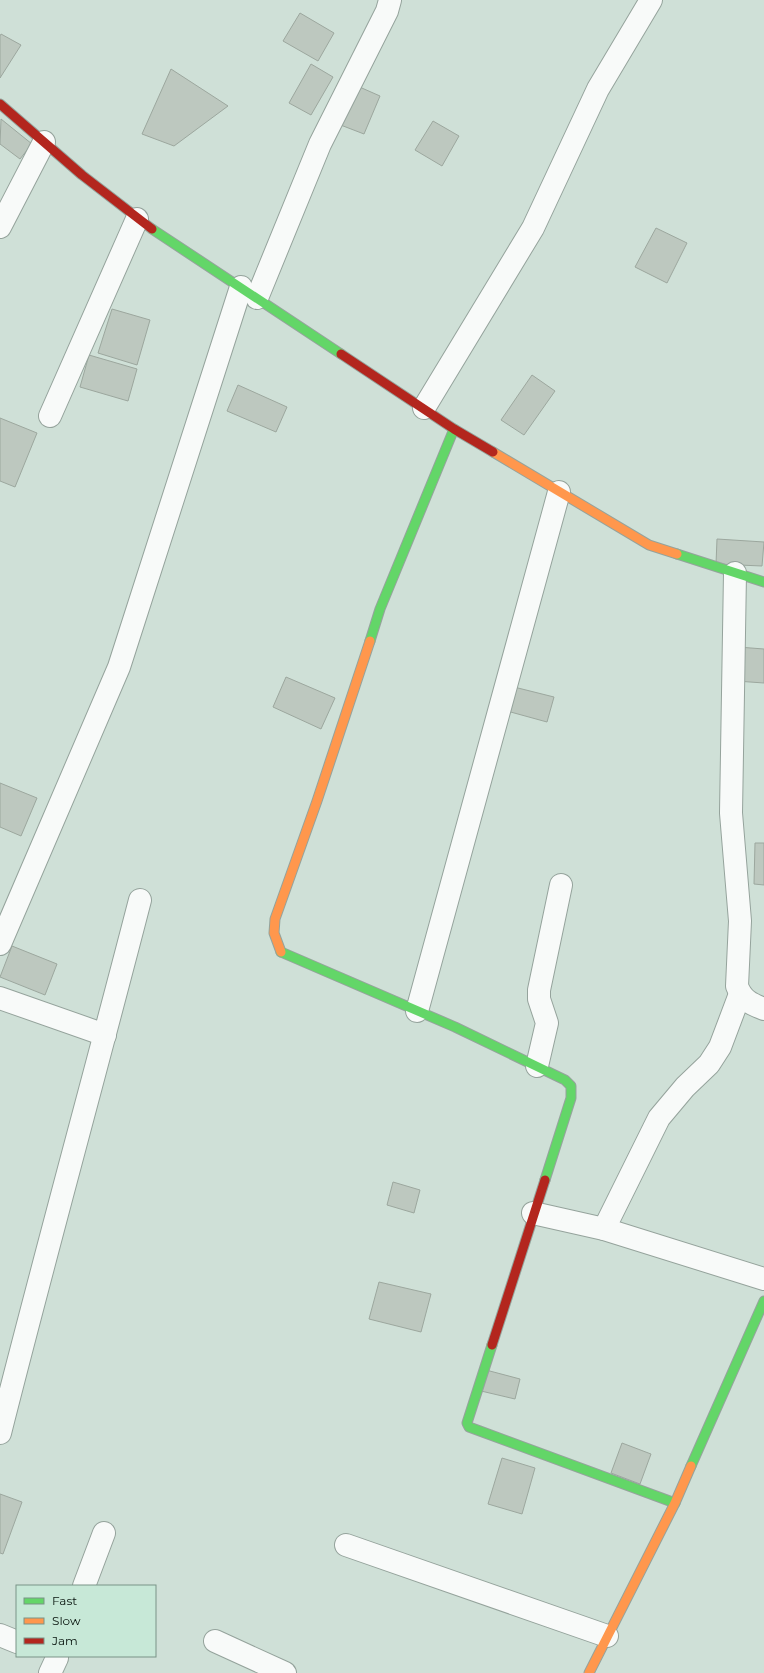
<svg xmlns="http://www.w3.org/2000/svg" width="764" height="1673" font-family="Montserrat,sans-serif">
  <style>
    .building { fill: #bdc8bf; stroke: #9ca79e }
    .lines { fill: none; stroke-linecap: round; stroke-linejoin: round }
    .street-casing { stroke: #95a39c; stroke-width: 24 }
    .fast-casing { stroke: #95a39c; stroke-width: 11 }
    .slow-casing { stroke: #95a39c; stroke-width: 11 }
    .jam-casing { stroke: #95a39c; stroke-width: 11 }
    .street { stroke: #f8faf9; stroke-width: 22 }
    .fast { stroke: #63d668; stroke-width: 9 }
    .slow { stroke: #ff974d; stroke-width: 9 }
    .jam { stroke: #b3261e; stroke-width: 9 }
  </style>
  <rect width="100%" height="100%" fill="#cfe0d7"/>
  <!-- building -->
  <g class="building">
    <polygon points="300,13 334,33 318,61 283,41"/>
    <polygon points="1,34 21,45 0,78 0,36"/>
    <polygon points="311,64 333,77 311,115 289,103"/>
    <polygon points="171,69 228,106 174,146 142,134"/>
    <polygon points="355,85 380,96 364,134 338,124"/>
    <polygon points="1,119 32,144 20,159 0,144"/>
    <polygon points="433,121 459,136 442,166 415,150"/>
    <polygon points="656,228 687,243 667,283 635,267"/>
    <polygon points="112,309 150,320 137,365 98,353"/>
    <polygon points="89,355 137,369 128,401 80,387"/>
    <polygon points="532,375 555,391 524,435 501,420"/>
    <polygon points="238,385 287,407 276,432 227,411"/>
    <polygon points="0,418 37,433 15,487 0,481"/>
    <polygon points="717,539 764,542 762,566 716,564"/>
    <polygon points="738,647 764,649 764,683 736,681"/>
    <polygon points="286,677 335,698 321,729 273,707"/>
    <polygon points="514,687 554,697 547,722 507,711"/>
    <polygon points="0,783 37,798 21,836 0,827"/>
    <polygon points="755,843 764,843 764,885 754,884"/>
    <polygon points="12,946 57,964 45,995 0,977"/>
    <polygon points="393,1182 420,1190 414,1213 387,1205"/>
    <polygon points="379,1282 431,1294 421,1332 369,1319"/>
    <polygon points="486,1370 520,1379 515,1399 481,1391"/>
    <polygon points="622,1443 651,1454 640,1484 611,1473"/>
    <polygon points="502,1458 535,1468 522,1514 488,1504"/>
    <polygon points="0,1494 22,1502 3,1554 0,1553"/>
  </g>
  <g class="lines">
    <!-- street casing -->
    <g class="street-casing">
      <g id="street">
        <polyline points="0,227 44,142"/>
        <polyline points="257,298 320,144 387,11 390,0"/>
        <polyline points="424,408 533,228 598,89 651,0"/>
        <polyline points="50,416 137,219"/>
        <path d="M735,573L731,813L740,921L737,986C742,1000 751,1004 764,1009"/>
        <polyline points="0,944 119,667 241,287"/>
        <polyline points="0,998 105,1035"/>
        <polyline points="417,1011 559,492"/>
        <polyline points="537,1066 547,1023 539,999 539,990 561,885"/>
        <polyline points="533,1213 604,1229 764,1279"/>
        <polyline points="604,1229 659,1118 685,1087 709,1064 720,1047 740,994"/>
        <path d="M0,1433C45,1255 94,1078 140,900"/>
        <polyline points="346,1545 607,1636"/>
        <polyline points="84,1586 104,1533"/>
        <polyline points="0,1635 17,1642"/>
        <polyline points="215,1641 285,1673"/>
        <polyline points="50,1673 57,1658"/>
      </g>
    </g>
    <!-- fast casing -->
    <g class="fast-casing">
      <g id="fast">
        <polyline points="152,229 341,354"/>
        <polyline points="677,554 764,582"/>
        <polyline points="370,641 380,609 454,429"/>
        <polyline points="281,952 455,1027 565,1080 571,1086 571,1098 545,1180"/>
        <polyline points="492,1345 467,1423 469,1427 675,1503"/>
        <polyline points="691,1466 764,1301"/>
      </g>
    </g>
    <!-- slow casing -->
    <g class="slow-casing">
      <g id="slow">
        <polyline points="493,452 649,545 677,554"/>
        <polyline points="281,952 274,933 275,919 317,801 370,641"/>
        <polyline points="589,1673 675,1503 691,1466"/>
      </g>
    </g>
    <!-- jam casing -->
    <g class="jam-casing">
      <g id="jam">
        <polyline points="0,104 82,175 152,229"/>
        <polyline points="341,354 454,429 493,452"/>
        <polyline points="492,1345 545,1180"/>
      </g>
    </g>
    <!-- street -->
    <use href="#street" class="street"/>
    <!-- fast -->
    <use href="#fast" class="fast"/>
    <!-- slow -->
    <use href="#slow" class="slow"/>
    <!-- jam -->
    <use href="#jam" class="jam"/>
  </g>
  <!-- legend -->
  <rect x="16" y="1585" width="140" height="72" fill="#c7e8d7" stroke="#7b9387"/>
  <rect x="24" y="1598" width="20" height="6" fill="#63d668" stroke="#7b9387"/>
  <text x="52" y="1605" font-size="12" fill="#08140e">Fast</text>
  <rect x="24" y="1618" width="20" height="6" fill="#ff974d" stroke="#7b9387"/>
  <text x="52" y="1625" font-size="12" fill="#08140e">Slow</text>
  <rect x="24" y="1638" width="20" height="6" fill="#b3261e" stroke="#7b9387"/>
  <text x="52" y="1645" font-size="12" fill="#08140e">Jam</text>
</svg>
